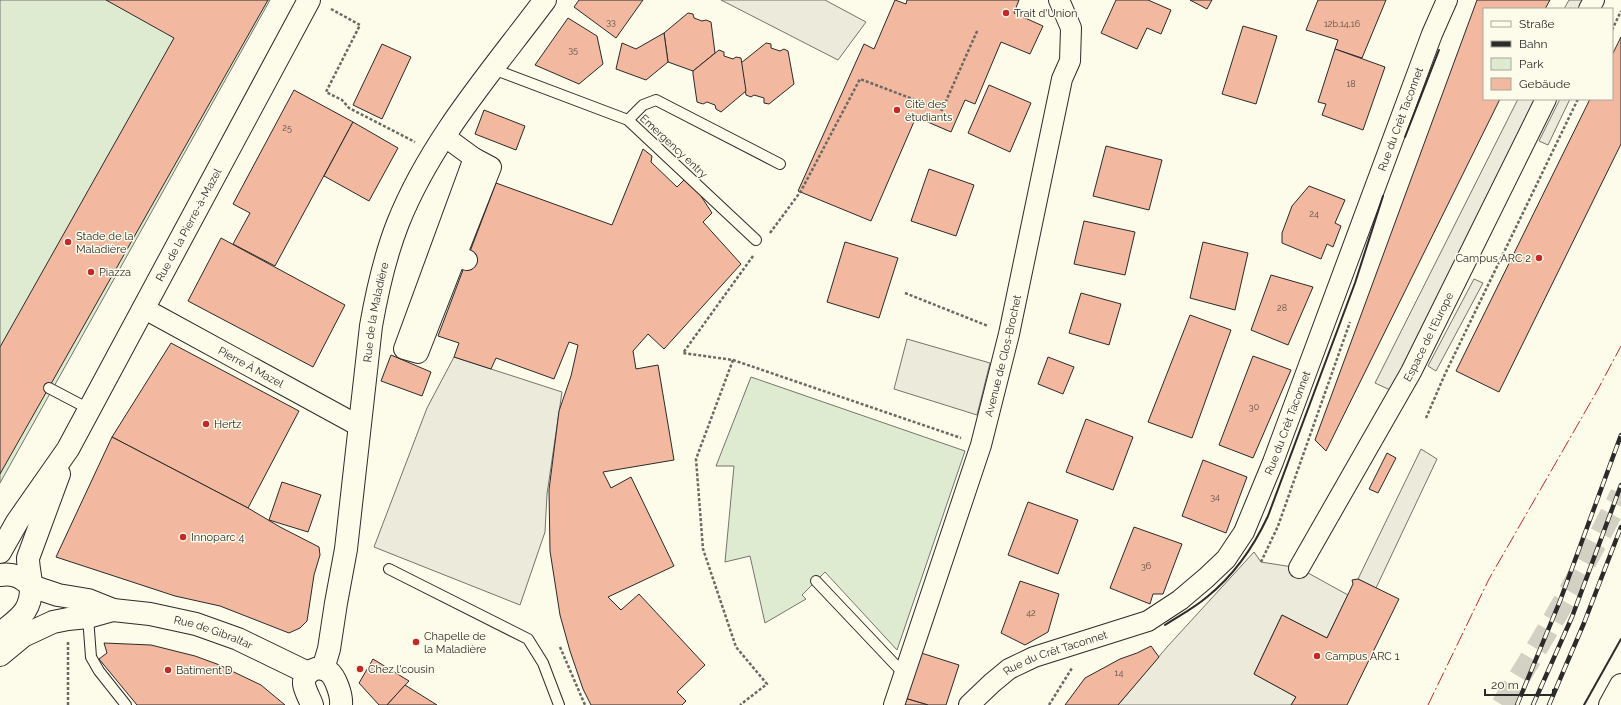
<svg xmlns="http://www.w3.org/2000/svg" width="1621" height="705" font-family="Raleway,sans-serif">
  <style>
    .green { fill: #deebd1; stroke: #74746e }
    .parking { fill: #eceadb; stroke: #74746e }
    .building { fill: #f2b8a0; stroke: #2b2b2b }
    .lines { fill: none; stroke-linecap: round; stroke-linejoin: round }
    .highway-tunnel { stroke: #d3d1c4; stroke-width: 22; stroke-dasharray: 22 11; stroke-linecap: butt }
    .lane-casing { stroke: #2b2b2b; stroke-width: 12 }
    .street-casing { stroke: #2b2b2b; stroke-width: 22 }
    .secondary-casing { stroke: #2b2b2b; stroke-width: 24 }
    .primary-casing { stroke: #2b2b2b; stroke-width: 24 }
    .path { stroke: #6a6964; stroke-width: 2.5; stroke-dasharray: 3 2; stroke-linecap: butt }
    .lane { stroke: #fdfbea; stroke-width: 10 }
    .street { stroke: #fdfbea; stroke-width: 20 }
    .secondary { stroke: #fdfbea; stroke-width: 22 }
    .primary { stroke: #fdfbea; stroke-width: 22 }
    .rail-casing { stroke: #2b2b2b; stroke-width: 4.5 }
    .rail { stroke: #fdfbea; stroke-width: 3; stroke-dasharray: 9; stroke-linecap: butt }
    .wall { stroke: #2b2b2b; stroke-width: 2 }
    .power { stroke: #c62828; stroke-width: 1; stroke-dasharray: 14 3 2 3; stroke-linecap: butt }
    .poi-dot { fill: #c62828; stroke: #fdfbea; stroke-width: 1.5 }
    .labels { text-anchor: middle; stroke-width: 3; stroke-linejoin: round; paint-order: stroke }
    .number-label { font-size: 9px; fill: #5d4e48 }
    .poi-label { font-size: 11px; fill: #2b2b2b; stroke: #fdfbea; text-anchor: start }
    .street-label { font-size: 11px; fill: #2b2b2b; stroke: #fdfbea }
  </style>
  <rect width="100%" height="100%" fill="#fdfbea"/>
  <!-- green -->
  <g class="green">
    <polygon points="0,0 270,0 0,483"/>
    <polygon points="751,377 965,451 897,650 825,572 802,595 806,599 765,623 750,556 725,562 734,466 716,466"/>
  </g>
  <!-- parking -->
  <g class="parking">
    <polygon points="721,0 825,0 866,22 838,60"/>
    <polygon points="1569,0 1594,0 1589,9 1564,9"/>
    <polygon points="1518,99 1545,99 1399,394 1375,383"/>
    <polygon points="1560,99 1570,99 1548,145 1539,141"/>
    <polygon points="1474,279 1483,283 1436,371 1428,366"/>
    <polygon points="907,339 990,363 977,415 894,389"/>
    <polygon points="454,357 562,392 547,494 545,532 520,605 374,547 427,408"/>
    <polygon points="1421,449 1437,459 1376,588 1358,579"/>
    <polygon points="1254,552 1261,562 1299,568 1348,595 1327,638 1282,615 1254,674 1296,697 1291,705 1118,705 1167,647"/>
  </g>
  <!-- building -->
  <g class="building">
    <polygon points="106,0 268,0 0,474 0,347 174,38"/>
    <polygon points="579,0 643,0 616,38 574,7"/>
    <polygon points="895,0 906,4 907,0 1019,0 1014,13 1043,26 1030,54 1001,42 975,104 965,100 951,132 916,117 871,221 798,191 864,44 874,49"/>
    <polygon points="1116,0 1148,0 1171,10 1161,34 1147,28 1137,49 1101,33"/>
    <polygon points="1190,0 1212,0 1207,9"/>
    <polygon points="1318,0 1386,0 1362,58 1335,49 1338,40 1306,30"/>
    <polygon points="1477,0 1550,0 1545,9 1484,9 1484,99 1500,99 1326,451 1315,440"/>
    <polygon points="688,13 693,14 694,18 702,21 706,20 711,22 715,53 693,71 668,62 664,33"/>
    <polygon points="568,18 597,36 603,64 579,84 535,65"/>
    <polygon points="1243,26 1277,36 1256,104 1222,94"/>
    <polygon points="664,33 668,62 646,80 616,69 622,43 636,49"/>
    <polygon points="1621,37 1621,144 1499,392 1456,371 1590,99 1612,99 1612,55"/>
    <polygon points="766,43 771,44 771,48 780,51 784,49 788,51 794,84 769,104 764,103 764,98 754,95 751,97 746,95 741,63"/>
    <polygon points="382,44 411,57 382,119 353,105"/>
    <polygon points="1335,49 1385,67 1363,130 1322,115 1326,104 1318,102"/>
    <polygon points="719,50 724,52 724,56 733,59 736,57 741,58 746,91 721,112 716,109 715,105 707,102 703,104 697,102 693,74 693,71"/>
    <polygon points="989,85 1031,103 1010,152 968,133"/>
    <polygon points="294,90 353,122 275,266 233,244 250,213 233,204"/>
    <polygon points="484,110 525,126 516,150 475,134"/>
    <polygon points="353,122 398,148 369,201 324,176"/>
    <polygon points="1106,146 1162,160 1149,210 1093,196"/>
    <polygon points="643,149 652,156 651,162 677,187 688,176 712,213 703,222 741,264 664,349 648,334 633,351 636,369 658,365 674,460 603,472 611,488 631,477 674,566 608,597 621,610 639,594 705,665 677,692 686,701 682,705 591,705 583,689 570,651 560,615 550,551 549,490 559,411 571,376 578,345 569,342 554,379 496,358 491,369 454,357 459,343 438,336 496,183 612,225"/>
    <polygon points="929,169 974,185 956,236 911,221"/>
    <polygon points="1309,186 1345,200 1335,223 1341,226 1333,247 1327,244 1321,259 1282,243 1282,233 1292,206"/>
    <polygon points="1084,221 1135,232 1125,275 1074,264"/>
    <polygon points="221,238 345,305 313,367 188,301"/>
    <polygon points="845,242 898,258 879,318 827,302"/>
    <polygon points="1203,242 1248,253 1235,310 1190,298"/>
    <polygon points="1271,275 1313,287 1288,345 1251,330"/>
    <polygon points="1081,293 1121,304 1109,345 1069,333"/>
    <polygon points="1190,315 1231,330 1192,438 1148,422"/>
    <polygon points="171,343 299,411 248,508 112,437"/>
    <polygon points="391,355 431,372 422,396 381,381"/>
    <polygon points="1253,356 1291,370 1253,458 1219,445"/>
    <polygon points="1048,357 1074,367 1063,394 1038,384"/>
    <polygon points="1086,419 1133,437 1113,490 1066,472"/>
    <polygon points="112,437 248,508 280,527 319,547 320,555 314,575 307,621 300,628 289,633 220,606 175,596 56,557"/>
    <polygon points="1387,453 1396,458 1378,493 1369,489"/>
    <polygon points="1203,460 1247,477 1226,533 1182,516"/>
    <polygon points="282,482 321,495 308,532 269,520"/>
    <polygon points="1028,502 1078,520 1058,574 1008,555"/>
    <polygon points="1134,527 1182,544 1163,594 1153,594 1150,604 1110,588"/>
    <polygon points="1358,579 1399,599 1347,705 1291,705 1296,697 1254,674 1282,615 1327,638 1353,584 1352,580"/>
    <polygon points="1020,581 1059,594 1048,632 1025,645 1001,633"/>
    <polygon points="104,643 151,645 195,656 217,664 261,685 285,705 137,705 99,659 107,653"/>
    <polygon points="1151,646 1159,657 1118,705 1065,705 1085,678 1120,659 1137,653"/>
    <polygon points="915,651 959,665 946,705 928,705 901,697"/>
    <polygon points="373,659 409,681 387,705 379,705 359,683"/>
    <polygon points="405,685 437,705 387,705"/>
    <polygon points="901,697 928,705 898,705"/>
  </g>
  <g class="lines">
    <!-- highway-tunnel -->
    <path class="highway-tunnel" d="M1502,705C1545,637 1585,566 1621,494"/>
    <!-- lane casing -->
    <g class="lane-casing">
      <g id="lane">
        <polyline points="493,69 628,120 756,240"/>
        <polyline points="628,120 643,105 656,100 780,164"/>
        <polyline points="49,388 89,409"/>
        <polyline points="389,569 528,639 543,663 559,705"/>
        <polyline points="816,581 904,674"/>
        <polyline points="88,617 91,657 99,671 126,705"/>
      </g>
    </g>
    <!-- street casing -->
    <g class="street-casing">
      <g id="street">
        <polyline points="1589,9 1594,0"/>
        <polyline points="444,136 474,158 491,167 456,256 467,260"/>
        <polyline points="456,256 418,353 404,349 474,158"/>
        <path id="s1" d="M143,308L359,426"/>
        <path id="s2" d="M1299,568L1411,372L1546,99"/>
        <path id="s3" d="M894,705L981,445L1009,334L1062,79L1070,61L1071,28L1059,0"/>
        <path id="s4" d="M969,705L992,683L1009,669L1034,657L1148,621L1180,600L1206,578L1226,559L1244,532L1273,462L1432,34L1447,0"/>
      </g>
    </g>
    <!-- secondary casing -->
    <g class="secondary-casing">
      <g id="secondary">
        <path id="s5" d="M31,586L58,595L88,600L113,610L150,614L196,624L238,639L308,673"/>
        <polyline points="0,655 23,636 53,622 68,619 88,617 113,610"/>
        <path id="s6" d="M323,669L329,649L336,603L346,549L371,326C377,292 385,256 398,223C431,140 492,71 545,0"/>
        <path d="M312,705C310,699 305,691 304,684C303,672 318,664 328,671C336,677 342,696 341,705"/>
        <polyline points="1610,705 1621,685"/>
      </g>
    </g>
    <!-- primary casing -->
    <g class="primary-casing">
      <g id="primary">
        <path id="s7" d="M0,552L17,522L68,449L309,0"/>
        <path d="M0,575C14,573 21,577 31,586"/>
        <path d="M0,634C17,619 32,613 31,586C31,577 28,568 28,558L59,474"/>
      </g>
    </g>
    <!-- path -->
    <g class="path">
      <polyline points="331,9 360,25 326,92 342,100 349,108 415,142"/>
      <polyline points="1612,30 1621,11"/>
      <polyline points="770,233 801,191 860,79 942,110 978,29"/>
      <polyline points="753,256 683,353 733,360 961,438"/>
      <polyline points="905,293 988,326"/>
      <polyline points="733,360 696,459 703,549 736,647 767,684 740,705"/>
      <polyline points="1426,418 1445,374 1578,99"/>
      <polyline points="1261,562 1278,526 1350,322"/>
      <polyline points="68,642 68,705"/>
      <polyline points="560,647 585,705"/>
      <polyline points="1049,705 1072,668"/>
    </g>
    <!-- lane -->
    <use href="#lane" class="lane"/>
    <!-- street -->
    <use href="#street" class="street"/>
    <!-- secondary -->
    <use href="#secondary" class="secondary"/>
    <!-- primary -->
    <use href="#primary" class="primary"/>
    <!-- rail casing -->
    <g class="rail-casing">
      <g id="rail">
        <polyline points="1517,705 1560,601 1621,435"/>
        <polyline points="1533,705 1572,617 1621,485"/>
        <polyline points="1549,705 1584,623 1621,527"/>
      </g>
    </g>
    <!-- rail -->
    <use href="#rail" class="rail"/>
    <!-- wall -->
    <g class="wall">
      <polyline points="1405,137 1439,50"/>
      <path d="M1165,625C1179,616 1194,608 1207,597C1233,576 1254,546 1268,516L1355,283L1383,196"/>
      <polyline points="1584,705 1621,639"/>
    </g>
    <!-- power -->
    <polyline class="power" points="1428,705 1489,579 1597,391 1621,346"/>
  </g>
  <!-- markers -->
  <g class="poi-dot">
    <circle cx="1006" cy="13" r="4"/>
    <circle cx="897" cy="110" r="4"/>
    <circle cx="68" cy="242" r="4"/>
    <circle cx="1539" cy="258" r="4"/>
    <circle cx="91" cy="272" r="4"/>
    <circle cx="206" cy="424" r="4"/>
    <circle cx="183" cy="537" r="4"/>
    <circle cx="416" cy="642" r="4"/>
    <circle cx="1317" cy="656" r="4"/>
    <circle cx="360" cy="669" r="4"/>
    <circle cx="168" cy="670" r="4"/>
  </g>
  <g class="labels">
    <!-- number labels -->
    <g class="number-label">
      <text x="611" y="25">33</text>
      <text x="1342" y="27">12b,14,16</text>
      <text x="573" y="53">35</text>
      <text x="1351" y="87">18</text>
      <text x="287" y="131">25</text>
      <text x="1314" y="217">24</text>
      <text x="1282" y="311">28</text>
      <text x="1254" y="410">30</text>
      <text x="1215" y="500">34</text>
      <text x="1146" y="569">36</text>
      <text x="1031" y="616">42</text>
      <text x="1119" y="676">14</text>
    </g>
    <!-- poi labels -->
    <g class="poi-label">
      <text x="1014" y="17">Trait d'Union</text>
      <text x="905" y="108">Cité des<tspan x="905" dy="13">étudiants</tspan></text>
      <text x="76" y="240">Stade de la<tspan x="76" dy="13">Maladière</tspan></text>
      <text x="1531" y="262" text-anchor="end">Campus ARC 2</text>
      <text x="99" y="276">Piazza</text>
      <text x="214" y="428">Hertz</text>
      <text x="191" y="541">Innoparc 4</text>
      <text x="424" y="640">Chapelle de<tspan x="424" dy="13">la Maladière</tspan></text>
      <text x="1325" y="660">Campus ARC 1</text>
      <text x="368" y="673">Chez l'cousin</text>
      <text x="176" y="674">Batiment D</text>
    </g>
    <!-- street labels -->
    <g class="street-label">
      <text dy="4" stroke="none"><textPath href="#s4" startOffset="775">Rue du Crêt Taconnet</textPath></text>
      <text transform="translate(674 146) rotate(43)" y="4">Emergency entry</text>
      <text dy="4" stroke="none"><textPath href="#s7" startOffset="378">Rue de la Pierre-à-Mazel</textPath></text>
      <text dy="4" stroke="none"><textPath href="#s6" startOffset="361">Rue de la Maladière</textPath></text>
      <text dy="4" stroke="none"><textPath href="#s2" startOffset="265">Espace de l'Europe</textPath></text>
      <text dy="4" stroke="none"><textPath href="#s3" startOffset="366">Avenue de Clos-Brochet</textPath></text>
      <text dy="4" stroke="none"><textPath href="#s1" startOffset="123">Pierre À Mazel</textPath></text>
      <text dy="4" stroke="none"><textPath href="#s4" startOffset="451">Rue du Crêt Taconnet</textPath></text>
      <text dy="4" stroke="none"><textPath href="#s5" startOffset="189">Rue de Gibraltar</textPath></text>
      <text dy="4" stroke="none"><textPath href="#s4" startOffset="103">Rue du Crêt Taconnet</textPath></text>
    </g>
  </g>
  <!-- legend -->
  <rect x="1483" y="8" width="130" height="92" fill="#fdfbea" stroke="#a9a89e"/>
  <rect x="1491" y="21" width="20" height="6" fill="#fdfbea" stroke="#a9a89e"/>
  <text x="1519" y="28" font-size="12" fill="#2b2b2b">Straße</text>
  <rect x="1491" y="41" width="20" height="6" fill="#2b2b2b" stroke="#a9a89e"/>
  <text x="1519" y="48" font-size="12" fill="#2b2b2b">Bahn</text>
  <rect x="1491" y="58" width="20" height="12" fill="#deebd1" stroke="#a9a89e"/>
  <text x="1519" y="68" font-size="12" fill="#2b2b2b">Park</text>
  <rect x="1491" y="78" width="20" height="12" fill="#f2b8a0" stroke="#a9a89e"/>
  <text x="1519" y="88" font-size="12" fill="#2b2b2b">Gebäude</text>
  <!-- scale -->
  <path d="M1485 689v6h68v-6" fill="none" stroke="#2b2b2b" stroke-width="2"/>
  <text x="1491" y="689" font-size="12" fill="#2b2b2b" stroke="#fdfbea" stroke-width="3" paint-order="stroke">20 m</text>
</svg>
